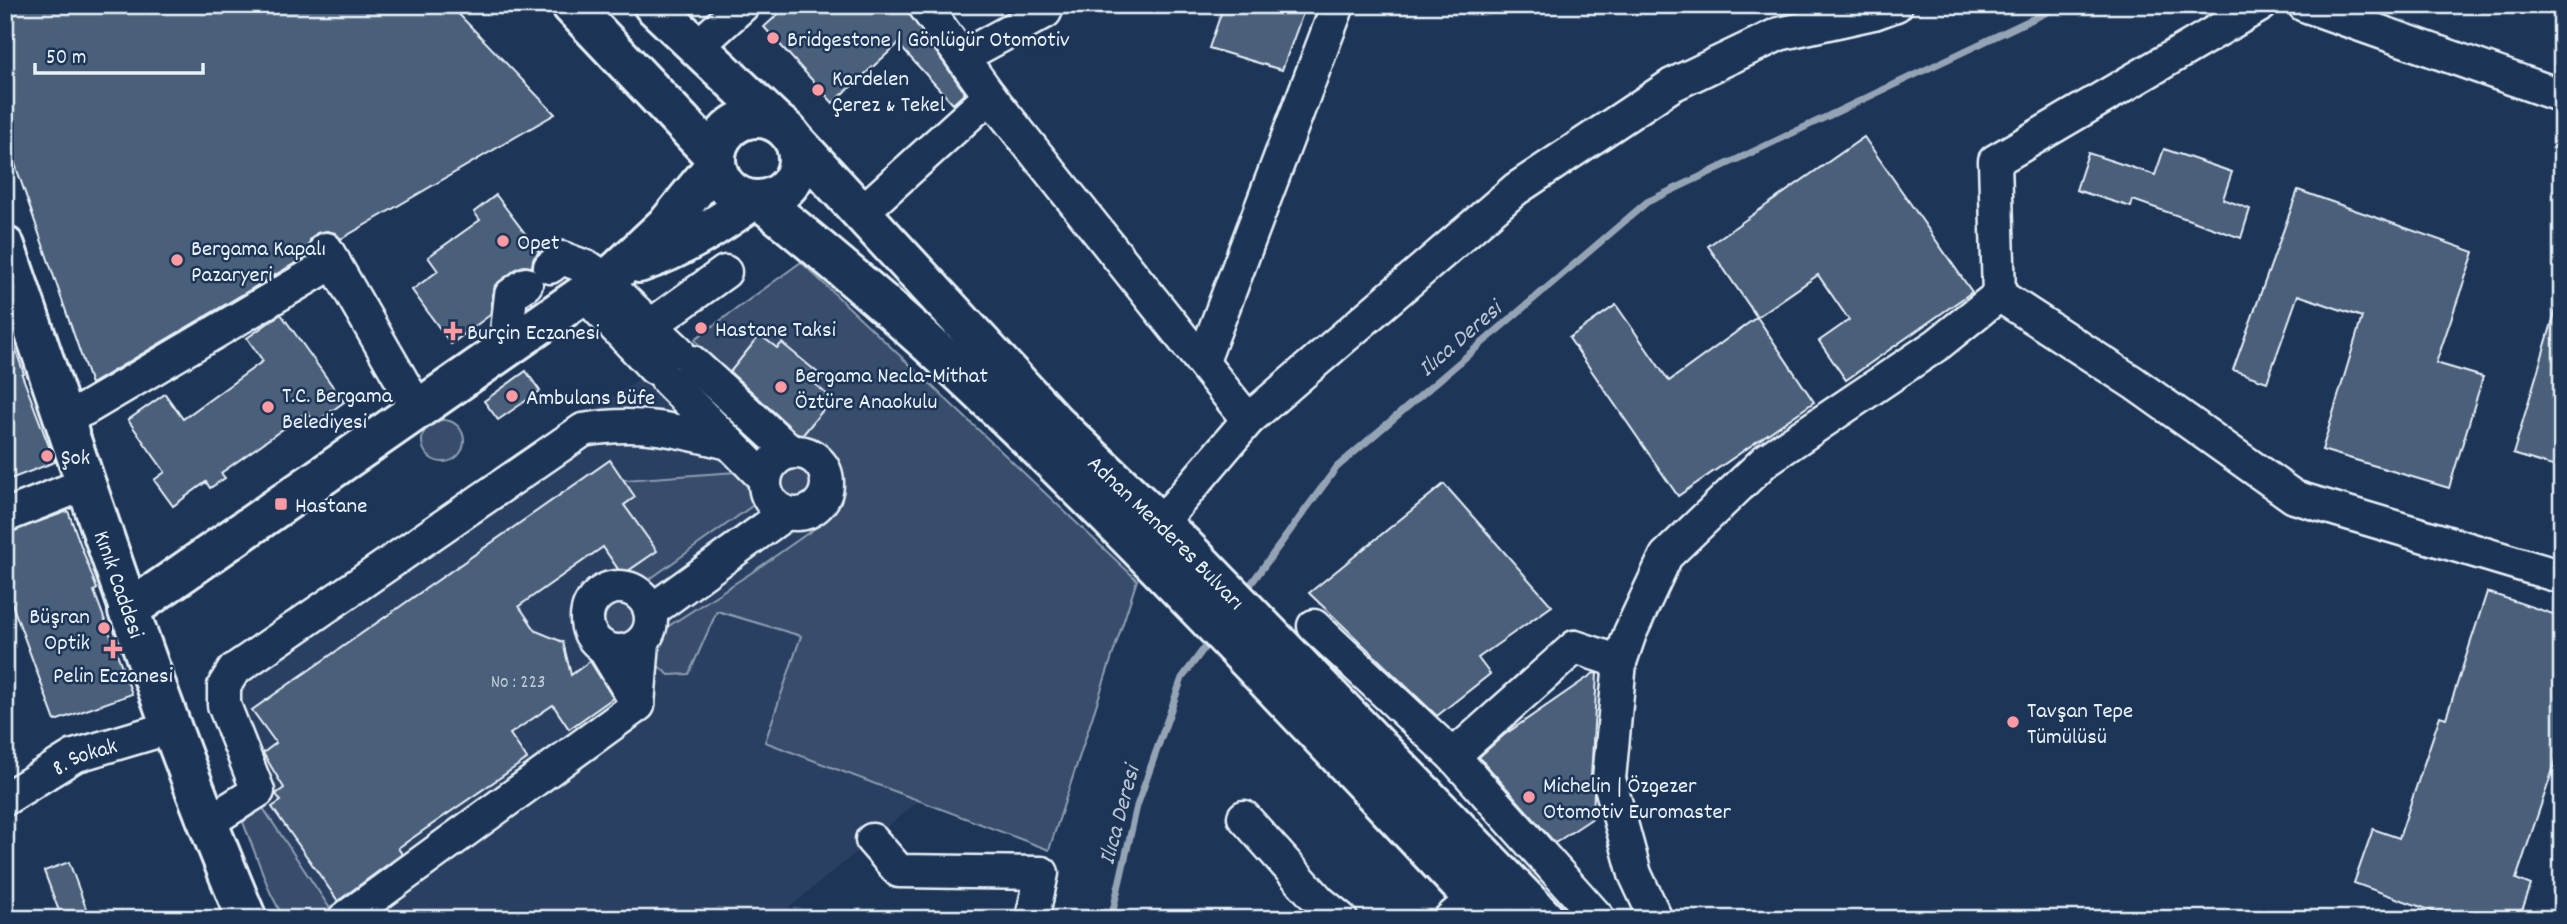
<svg xmlns="http://www.w3.org/2000/svg" width="2567" height="924" font-family="Dekko,sans-serif">
  <style>
    .built { fill: #2a4162 }
    .green { fill: #374d6c; stroke: #909fb2; stroke-width: 2 }
    .lines { fill: none; stroke-linecap: round; stroke-linejoin: round }
    .stream { stroke: #95a4b5; stroke-width: 7 }
    .building { fill: #495e7a; stroke: #e8f1f8; stroke-width: 2 }
    .minor-casing { stroke: #e8f1f8; stroke-width: 37 }
    .major-casing { stroke: #e8f1f8; stroke-width: 44 }
    .minor { stroke: #1d3557; stroke-width: 32 }
    .major { stroke: #1d3557; stroke-width: 38 }
    .poi-dot { fill: #ff9aa2; stroke: #1d3557; stroke-width: 2.5 }
    .labels { text-anchor: middle; stroke-width: 5; stroke-linejoin: round; paint-order: stroke }
    .number-label { font-size: 19px; fill: #c0ccd8 }
    .poi-label { font-size: 23px; fill: #e8f1f8; stroke: #1d3557; text-anchor: start }
    .street-label { font-size: 23px; fill: #e8f1f8; stroke: #1d3557 }
    .water-label { font-size: 24px; font-style: italic; fill: #b7c4d1; stroke: #1d3557 }
  </style>
  <rect width="100%" height="100%" fill="#1d3557"/>
  <filter id="ink" filterUnits="userSpaceOnUse"><feTurbulence type="fractalNoise" baseFrequency=".0143" numOctaves="2"/><feDisplacementMap in="SourceGraphic" scale="14" xChannelSelector="R" yChannelSelector="G"/><feConvolveMatrix kernelMatrix="1 2 1 2 8 2 1 2 1" color-interpolation-filters="sRGB"/></filter>
  <g filter="url(#ink)">
    <!-- built -->
    <polygon class="built" points="801,262 1137,580 1049,850 920,800 775,919 284,919 270,892 237,805 216,722 223,665 636,381"/>
    <!-- green -->
    <g class="green">
      <path d="M801,262L1137,580L1049,850L765,742L801,636L717,611L689,674L669,675L657,665L653,647L661,631L751,573L818,526L809,513C835,494 832,462 801,452L704,353L695,339Z"/>
      <circle cx="443" cy="441" r="21"/>
      <circle cx="796" cy="483" r="22"/>
      <polygon points="736,472 758,487 759,501 643,584 628,580 622,575 656,551 624,505 635,497 623,480"/>
      <circle cx="619" cy="619" r="22"/>
      <polygon points="263,808 331,910 318,919 284,919 270,892 243,822"/>
    </g>
    <g class="lines">
      <!-- stream -->
      <g class="stream">
        <polyline points="1245,592 1337,467 1647,202 2062,5"/>
        <polyline points="1111,919 1137,806 1182,678 1211,639"/>
      </g>
    </g>
    <!-- building -->
    <g class="building">
      <polygon points="5,5 450,5 555,114 341,239 335,233 327,231 317,233 310,240 309,255 91,384 5,135"/>
      <polygon points="788,5 903,5 965,93 953,104 898,44 833,103 764,27"/>
      <polygon points="1224,5 1306,5 1282,70 1209,48"/>
      <polygon points="1864,137 1972,292 1846,380 1819,341 1849,320 1818,275 1757,317 1708,246"/>
      <polygon points="2164,149 2232,172 2223,199 2250,209 2241,238 2133,200 2131,207 2076,190 2088,153 2155,175"/>
      <polygon points="2298,190 2474,252 2436,363 2483,377 2449,488 2322,450 2362,317 2298,295 2267,382 2233,370"/>
      <polygon points="496,195 539,252 533,259 532,267 523,266 516,269 495,285 490,315 451,344 412,290 438,271 428,257 480,220 474,212"/>
      <polygon points="1616,305 1669,381 1757,317 1814,402 1678,496 1569,338"/>
      <polygon points="2557,306 2562,307 2562,469 2513,454"/>
      <polygon points="281,314 344,402 315,423 307,412 221,473 225,478 210,488 206,482 173,506 154,480 165,472 128,420 165,394 183,419 263,361 247,338"/>
      <polygon points="8,327 24,374 22,375 55,462 5,481 5,328"/>
      <polygon points="760,335 777,348 782,343 823,377 816,385 832,399 801,437 730,372"/>
      <polygon points="526,371 540,391 498,420 484,401"/>
      <polygon points="610,460 635,497 624,505 657,551 622,575 603,547 519,606 536,631 563,642 571,675 590,661 613,698 569,729 553,705 510,734 527,759 398,848 402,854 338,901 272,807 281,801 276,794 284,788 263,753 276,743 252,710"/>
      <polygon points="1444,484 1552,606 1478,658 1490,674 1437,716 1309,593"/>
      <polygon points="68,511 97,589 94,591 132,694 55,721 5,585 5,534"/>
      <polygon points="2487,592 2562,617 2562,743 2516,879 2531,885 2519,919 2455,919 2354,883 2373,829 2399,838 2440,716 2446,718"/>
      <polygon points="1594,673 1597,674 1591,777 1594,792 1593,818 1555,843 1479,757 1504,735"/>
      <polygon points="69,862 87,911 62,919 44,871"/>
    </g>
    <g class="lines">
      <!-- minor casing -->
      <g class="minor-casing">
        <g id="minor">
          <polyline points="924,5 990,96"/>
          <polyline points="2304,5 2562,96"/>
          <polyline points="697,47 743,5"/>
          <polyline points="962,57 1045,12 1048,5"/>
          <polyline points="861,213 990,96 1248,420"/>
          <polyline points="326,249 418,409"/>
          <polyline points="550,267 562,258 591,269 678,351"/>
          <polyline points="584,294 654,368"/>
          <polyline points="1999,295 1995,161 2261,5"/>
          <polyline points="629,341 725,272"/>
          <polyline points="505,349 511,295 526,284"/>
          <polyline points="1203,361 1338,5"/>
          <polyline points="692,362 791,452"/>
          <polyline points="667,380 765,479"/>
          <polyline points="65,418 85,409 334,262"/>
          <circle cx="796" cy="483" r="31"/>
          <polyline points="5,516 87,483"/>
          <polyline points="1160,524 1248,420 1516,189 1672,85 1779,34 1874,13 1896,5"/>
          <circle cx="619" cy="619" r="32"/>
          <polyline points="651,611 786,513"/>
          <polyline points="1314,626 1453,756 1599,919"/>
          <polyline points="603,647 638,705 643,642"/>
          <polyline points="1453,756 1575,647 1620,662"/>
          <path id="s1" d="M5,799L74,756L172,727"/>
          <polyline points="1244,817 1320,902 1341,919"/>
          <path d="M207,823L258,791L224,705V686L234,670L583,430C639,420 676,430 729,443"/>
          <polyline points="872,840 899,871 1042,873 1032,919"/>
          <polyline points="344,919 638,705"/>
          <polyline points="1450,919 1474,898"/>
          <polyline points="1656,919 1635,874 1609,779 1620,662 1630,633 1666,556 1766,460 1938,344 1999,295 2134,383 2294,497 2562,577"/>
        </g>
      </g>
      <!-- major casing -->
      <g class="major-casing">
        <g id="major">
          <polyline points="571,5 715,157"/>
          <polyline points="653,5 776,122"/>
          <circle cx="757" cy="159" r="41"/>
          <path id="s2" d="M794,140L1054,422L1184,546L1545,919"/>
          <path d="M760,200C832,259 904,319 972,384C1153,555 1321,738 1493,919"/>
          <path id="s3" d="M5,246C83,471 154,699 247,919"/>
          <path d="M639,263C681,249 717,226 753,200"/>
          <polyline points="128,611 617,271 669,222 716,164"/>
        </g>
      </g>
      <!-- minor -->
      <use href="#minor" class="minor"/>
      <!-- major -->
      <use href="#major" class="major"/>
    </g>
  </g>
  <!-- markers -->
  <g class="poi-dot">
    <circle cx="773" cy="38" r="7"/>
    <circle cx="818" cy="90" r="7"/>
    <circle cx="503" cy="241" r="7"/>
    <circle cx="177" cy="260" r="7"/>
    <circle cx="701" cy="328" r="7"/>
    <path d="M449.5 320.5h7v7h7v7h-7v7h-7v-7h-7v-7h7z"/>
    <circle cx="781" cy="387" r="7"/>
    <circle cx="512" cy="396" r="7"/>
    <circle cx="268" cy="407" r="7"/>
    <circle cx="47" cy="456" r="7"/>
    <rect x="274" y="497" width="14" height="14" rx="3.5"/>
    <circle cx="104" cy="628" r="7"/>
    <path d="M109.5 638.5h7v7h7v7h-7v7h-7v-7h-7v-7h7z"/>
    <circle cx="2013" cy="722" r="7"/>
    <circle cx="1529" cy="797" r="7"/>
  </g>
  <g class="labels">
    <!-- number labels -->
    <g class="number-label">
      <text x="518" y="687">No : 223</text>
    </g>
    <!-- poi labels -->
    <g class="poi-label">
      <text x="787" y="46">Bridgestone | Gönlügür Otomotiv</text>
      <text x="832" y="85">Kardelen<tspan x="832" dy="26">Çerez &amp; Tekel</tspan></text>
      <text x="517" y="249">Opet</text>
      <text x="191" y="255">Bergama Kapalı<tspan x="191" dy="26">Pazaryeri</tspan></text>
      <text x="715" y="336">Hastane Taksi</text>
      <text x="467" y="339">Burçin Eczanesi</text>
      <text x="795" y="382">Bergama Necla-Mithat<tspan x="795" dy="26">Öztüre Anaokulu</tspan></text>
      <text x="282" y="402">T.C. Bergama<tspan x="282" dy="26">Belediyesi</tspan></text>
      <text x="526" y="404">Ambulans Büfe</text>
      <text x="61" y="464">Şok</text>
      <text x="295" y="512">Hastane</text>
      <text x="90" y="623" text-anchor="end">Büşran<tspan x="90" dy="26">Optik</tspan></text>
      <text x="113" y="682" text-anchor="middle">Pelin Eczanesi</text>
      <text x="2027" y="717">Tavşan Tepe<tspan x="2027" dy="26">Tümülüsü</tspan></text>
      <text x="1543" y="792">Michelin | Özgezer<tspan x="1543" dy="26">Otomotiv Euromaster</tspan></text>
    </g>
    <!-- street labels -->
    <g class="street-label">
      <text dy="8" stroke="none"><textPath href="#s2" startOffset="541">Adnan Menderes Bulvarı</textPath></text>
      <text dy="8" stroke="none"><textPath href="#s3" startOffset="357">Kınık Caddesi</textPath></text>
      <text dy="8" stroke="none"><textPath href="#s1" startOffset="91">8. Sokak</textPath></text>
    </g>
    <!-- water labels -->
    <g class="water-label">
      <text transform="translate(1459 338) rotate(-41)" y="8">Ilıca Deresi</text>
      <text transform="translate(1118 815) rotate(-75)" y="8">Ilıca Deresi</text>
    </g>
  </g>
  <!-- margin -->
  <rect width="2567" height="924" fill="none" stroke="#1d3557" stroke-width="28"/>
  <rect x="14" y="14" width="2539" height="896" fill="none" stroke="#e8f1f8" stroke-width="2.5" filter="url(#ink)"/>
  <!-- scale -->
  <path d="M35 63v10h168v-10" fill="none" stroke="#e8f1f8" stroke-width="3.5"/>
  <text x="46" y="63" font-size="21" fill="#e8f1f8" stroke="#1d3557" stroke-width="5" paint-order="stroke">50 m</text>
</svg>
